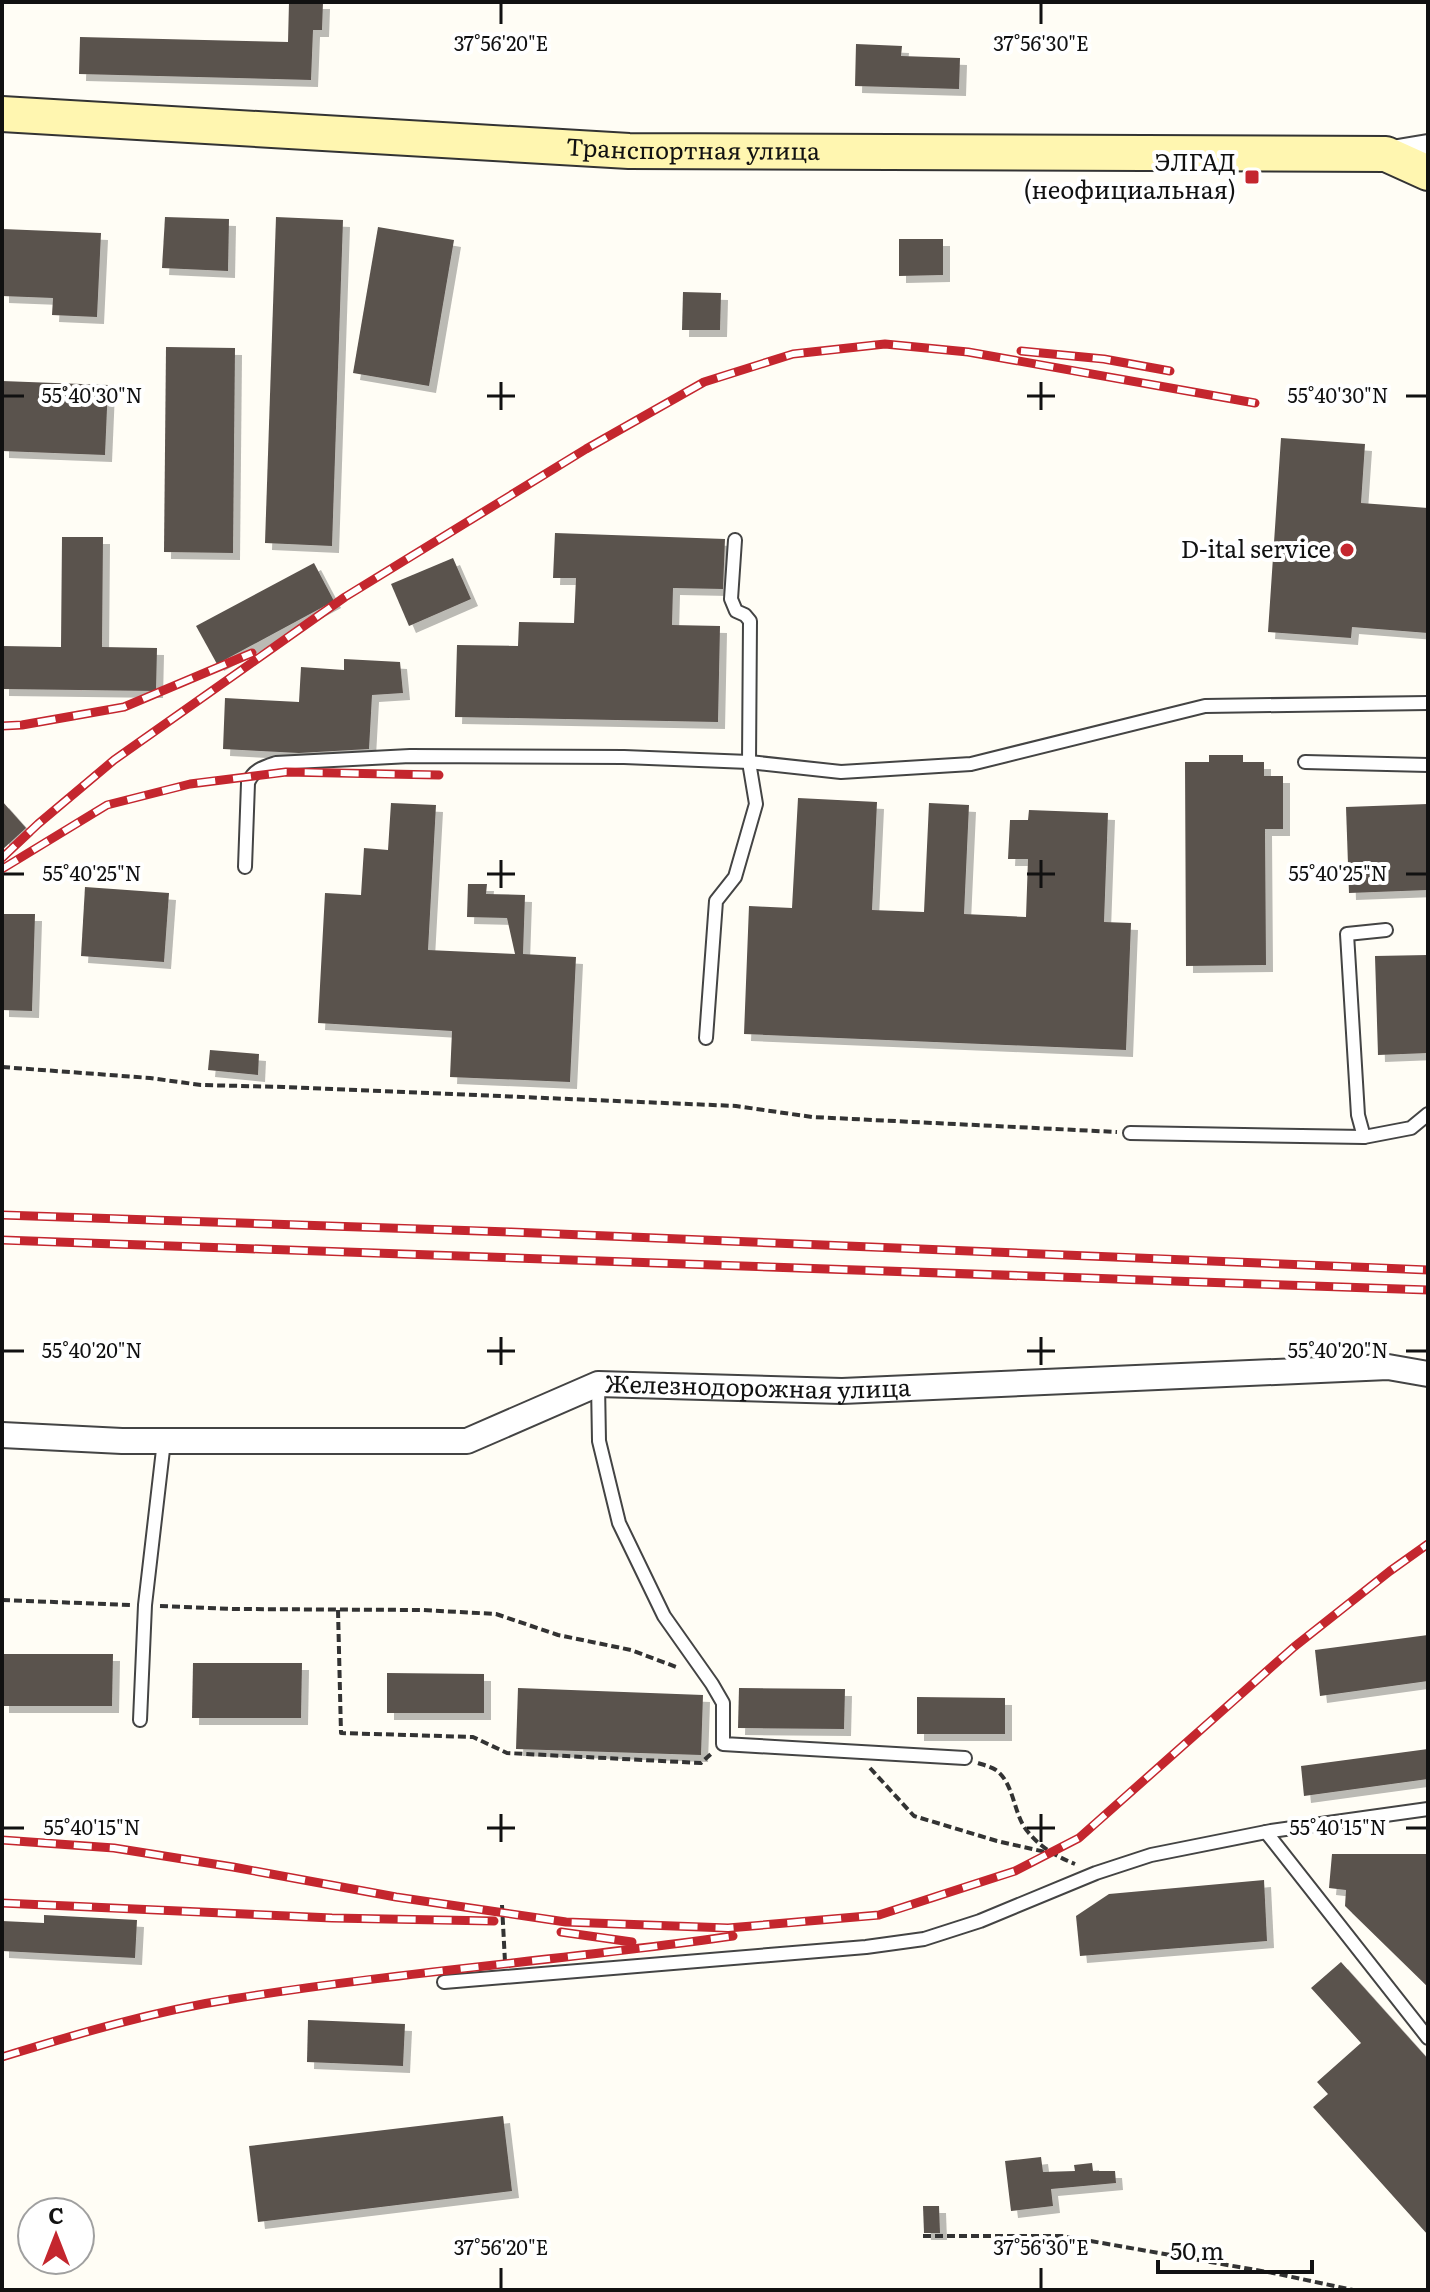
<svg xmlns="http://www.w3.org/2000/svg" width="1430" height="2292" font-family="Literata,serif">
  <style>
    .building { fill: #5a524d; filter: url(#shadow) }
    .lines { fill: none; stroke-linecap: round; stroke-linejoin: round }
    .lane-casing { stroke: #444; stroke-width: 16 }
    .street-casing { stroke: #444; stroke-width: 28 }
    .secondary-casing { stroke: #333; stroke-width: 38 }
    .path { stroke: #333; stroke-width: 4; stroke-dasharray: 8 4; stroke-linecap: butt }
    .lane { stroke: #fff; stroke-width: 12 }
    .street { stroke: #fff; stroke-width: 24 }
    .secondary { stroke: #fff6b0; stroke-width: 34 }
    .rail-casing { stroke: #c4262e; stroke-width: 9 }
    .rail { stroke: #fff; stroke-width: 6; stroke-dasharray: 18; stroke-linecap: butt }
    .ticks { fill: none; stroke: #111; stroke-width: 3 }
    .poi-dot { fill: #c4262e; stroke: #fff; stroke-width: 3 }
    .labels { text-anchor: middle; stroke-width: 8; stroke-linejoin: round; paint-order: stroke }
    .street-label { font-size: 24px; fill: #111; stroke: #fff }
    .poi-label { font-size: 24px; fill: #111; stroke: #fff; text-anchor: end }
    .ticks-label { font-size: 20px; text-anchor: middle; fill: #111; stroke: #fff; stroke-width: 8; stroke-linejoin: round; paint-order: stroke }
  </style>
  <defs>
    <filter id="shadow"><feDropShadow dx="7" dy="7" stdDeviation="0" flood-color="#0004"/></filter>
  </defs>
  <rect width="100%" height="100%" fill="#fffdf5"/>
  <!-- building -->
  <g class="building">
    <polygon points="289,2 323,2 322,30 313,30 311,80 79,74 80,37 288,42"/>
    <polygon points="856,44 902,46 901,56 960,58 959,89 855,86"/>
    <polygon points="165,217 229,219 228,271 162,268"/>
    <polygon points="276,217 343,220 332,546 265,543"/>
    <polygon points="378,227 454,240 429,386 353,373"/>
    <polygon points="2,229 101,233 97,317 52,315 53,298 2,296"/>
    <polygon points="899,239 943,239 943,275 899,276"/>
    <polygon points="683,292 721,293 720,330 682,330"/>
    <polygon points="166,347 235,348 233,553 164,552"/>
    <polygon points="2,381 108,385 105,455 2,451"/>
    <polygon points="1281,438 1365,444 1361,503 1428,508 1428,633 1352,627 1351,638 1268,632"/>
    <polygon points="555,533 725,539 723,589 673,588 672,625 720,626 718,722 455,717 457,645 518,646 519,622 574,623 576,578 553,578"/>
    <polygon points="62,537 103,537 102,647 157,648 156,691 2,689 2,646 61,647"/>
    <polygon points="453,558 471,599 409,626 391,584"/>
    <polygon points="314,563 334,601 217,664 196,626"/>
    <polygon points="344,659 400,662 403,693 372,695 369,749 299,753 223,749 225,698 299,702 301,667 344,670"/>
    <polygon points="1209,755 1243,755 1243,762 1264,762 1264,776 1283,776 1283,829 1265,829 1266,965 1186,966 1185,762 1209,762"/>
    <polygon points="798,798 877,802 872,910 924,912 929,803 969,805 964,914 1026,917 1028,859 1008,859 1010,820 1028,820 1029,810 1108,813 1104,922 1131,923 1126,1050 744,1034 749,906 792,908"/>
    <polygon points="2,801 26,828 2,850"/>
    <polygon points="391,803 436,805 428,950 515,954 507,918 467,917 468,884 487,884 486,894 525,895 523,954 576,957 570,1082 450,1077 452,1031 318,1023 325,893 361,895 364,848 388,850"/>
    <polygon points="1428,804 1428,890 1349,893 1346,807"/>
    <polygon points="85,887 169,893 164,962 81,956"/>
    <polygon points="2,914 35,914 32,1011 2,1010"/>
    <polygon points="1428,955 1428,1053 1378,1055 1375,956"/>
    <polygon points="210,1050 259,1054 258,1075 208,1070"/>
    <polygon points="1428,1635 1428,1681 1320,1696 1315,1650"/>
    <polygon points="2,1654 113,1654 112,1706 2,1706"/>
    <polygon points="193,1663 302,1663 301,1718 192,1718"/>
    <polygon points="387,1673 484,1674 484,1713 387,1713"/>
    <polygon points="518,1688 703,1695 701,1755 516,1749"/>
    <polygon points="739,1688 845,1689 844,1729 738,1728"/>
    <polygon points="917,1697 1005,1698 1005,1734 917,1734"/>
    <polygon points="1428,1749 1428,1779 1304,1796 1301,1766"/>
    <polygon points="1332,1854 1428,1854 1428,1987 1345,1906 1346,1890 1329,1888"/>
    <polygon points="1264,1880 1267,1941 1080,1956 1076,1916 1109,1894"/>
    <polygon points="44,1915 137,1920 135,1958 2,1951 2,1921 44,1923"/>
    <polygon points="1341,1962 1428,2059 1428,2235 1313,2107 1328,2094 1317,2082 1361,2043 1311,1988"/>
    <polygon points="308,2020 405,2024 403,2066 307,2062"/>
    <polygon points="503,2116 512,2191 258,2222 249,2146"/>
    <polygon points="1041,2157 1043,2172 1075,2171 1074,2165 1092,2163 1093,2171 1115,2171 1116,2183 1051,2189 1053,2206 1011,2211 1005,2161"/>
    <polygon points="923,2206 939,2206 940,2233 924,2233"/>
  </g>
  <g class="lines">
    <!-- lane casing -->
    <g class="lane-casing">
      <g id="lane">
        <polyline points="1305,762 1428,765"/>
        <path d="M245,867L248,783C253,770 264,767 276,763L410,756L624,757L749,762L841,772L971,764L1205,706L1428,703"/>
        <polyline points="706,1038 716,901 735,877 756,804 749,762 750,621 745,615 736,611 731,599 735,540"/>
        <polyline points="1130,1133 1364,1137 1411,1128 1428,1114"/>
        <polyline points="1364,1137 1358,1115 1347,934 1386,930"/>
        <polyline points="598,1384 599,1441 619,1523 664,1616 712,1684 723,1703 723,1744 965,1758"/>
        <polyline points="140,1720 145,1605 164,1441"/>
        <polyline points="1266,1832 1428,2038"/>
        <polyline points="444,1982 866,1947 924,1939 980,1921 1096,1873 1151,1855 1271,1831 1428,1809"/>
      </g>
    </g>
    <!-- street casing -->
    <g class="street-casing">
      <g id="street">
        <polyline points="1386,154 1428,147"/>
        <path id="s1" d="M2,1435L122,1441H467L598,1384L842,1391L1388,1367L1428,1374"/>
      </g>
    </g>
    <!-- secondary casing -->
    <g class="secondary-casing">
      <g id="secondary">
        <path id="s2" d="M2,114L629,151L1386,154L1428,173"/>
      </g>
    </g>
    <!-- path -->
    <g class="path">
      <polyline points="2,1067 150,1078 201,1085 284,1087 736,1106 812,1117 1117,1132"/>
      <polyline points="2,1600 131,1605"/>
      <polyline points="160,1606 233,1609 422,1610 496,1614 558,1635 631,1650 679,1668"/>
      <polyline points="338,1610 341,1733 473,1737 507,1753 701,1763 712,1753"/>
      <path d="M978,1763C984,1765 991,1767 996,1770C1015,1784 1013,1815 1028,1832C1041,1848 1056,1856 1075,1864"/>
      <polyline points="870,1768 914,1816 997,1841 1050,1853"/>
      <polyline points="502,1905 505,1962"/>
      <polyline points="923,2236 1062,2236 1273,2273 1353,2290"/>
    </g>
    <!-- lane -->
    <use href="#lane" class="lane"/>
    <!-- street -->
    <use href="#street" class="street"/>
    <!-- secondary -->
    <use href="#secondary" class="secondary"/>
    <!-- rail casing -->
    <g class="rail-casing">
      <g id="rail">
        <polyline points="1021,351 1104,359 1170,371"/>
        <polyline points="2,726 22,725 124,707 252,653"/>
        <polyline points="2,858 38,824 114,760 345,597 586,449 704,382 793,354 885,344 968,352 1255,403"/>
        <polyline points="2,869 107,805 190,784 286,772 439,775"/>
        <polyline points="2,1215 511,1232 1428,1270"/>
        <polyline points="2,1240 1428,1290"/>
        <polyline points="2,1840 114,1848 233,1867 396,1897 566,1922 728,1928 879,1915 1015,1871 1079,1838 1294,1647 1390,1571 1428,1544"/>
        <polyline points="2,1903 332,1918 494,1921"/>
        <polyline points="561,1932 632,1942"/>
        <path d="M2,2057C77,2034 154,2011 232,1999C398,1972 566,1960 733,1936"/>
      </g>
    </g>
    <!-- rail -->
    <use href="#rail" class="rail"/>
  </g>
  <!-- ticks -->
  <path class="ticks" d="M501,4V24M1041,4V24M501,382V410M1041,382V410M4,396H24M487,396H515M1027,396H1055M1406,396H1426M501,860V888M1041,860V888M4,874H24M487,874H515M1027,874H1055M1406,874H1426M501,1337V1365M1041,1337V1365M4,1351H24M487,1351H515M1027,1351H1055M1406,1351H1426M501,1814V1842M1041,1814V1842M4,1828H24M487,1828H515M1027,1828H1055M1406,1828H1426M501,2268V2288M1041,2268V2288"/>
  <!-- markers -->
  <g class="poi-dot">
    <rect x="1244" y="169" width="16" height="16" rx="4"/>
    <circle cx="1347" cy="550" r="8"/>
  </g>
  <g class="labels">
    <!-- street labels -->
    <g class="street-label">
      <text dy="8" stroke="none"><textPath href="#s2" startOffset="692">Транспортная улица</textPath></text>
      <text dy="8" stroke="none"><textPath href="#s1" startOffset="768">Железнодорожная улица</textPath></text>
    </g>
    <!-- poi labels -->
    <g class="poi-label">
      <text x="1236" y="171">ЭЛГАД<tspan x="1236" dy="28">(неофициальная)</tspan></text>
      <text x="1331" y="558">D-ital service</text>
    </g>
  </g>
  <g class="ticks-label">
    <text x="501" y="51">37°56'20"E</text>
    <text x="1041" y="51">37°56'30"E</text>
    <text x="92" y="403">55°40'30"N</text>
    <text x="1338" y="403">55°40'30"N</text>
    <text x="92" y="881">55°40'25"N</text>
    <text x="1338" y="881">55°40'25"N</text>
    <text x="92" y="1358">55°40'20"N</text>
    <text x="1338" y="1358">55°40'20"N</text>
    <text x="92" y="1835">55°40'15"N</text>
    <text x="1338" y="1835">55°40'15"N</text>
    <text x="501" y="2255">37°56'20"E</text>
    <text x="1041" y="2255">37°56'30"E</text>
  </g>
  <!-- border -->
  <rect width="1430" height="2292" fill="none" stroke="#111111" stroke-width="8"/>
  <!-- north arrow -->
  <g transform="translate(56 2236)"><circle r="38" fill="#ffffff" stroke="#a0a0a0" stroke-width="2"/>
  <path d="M0-6L14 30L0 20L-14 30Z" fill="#c4262e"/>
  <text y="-12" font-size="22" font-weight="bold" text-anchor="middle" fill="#111111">С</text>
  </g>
  <!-- scale -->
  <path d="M1158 2260v12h154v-12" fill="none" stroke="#111111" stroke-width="4"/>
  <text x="1170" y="2260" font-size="24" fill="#111111" stroke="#ffffff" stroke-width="6" paint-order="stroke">50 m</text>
</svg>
